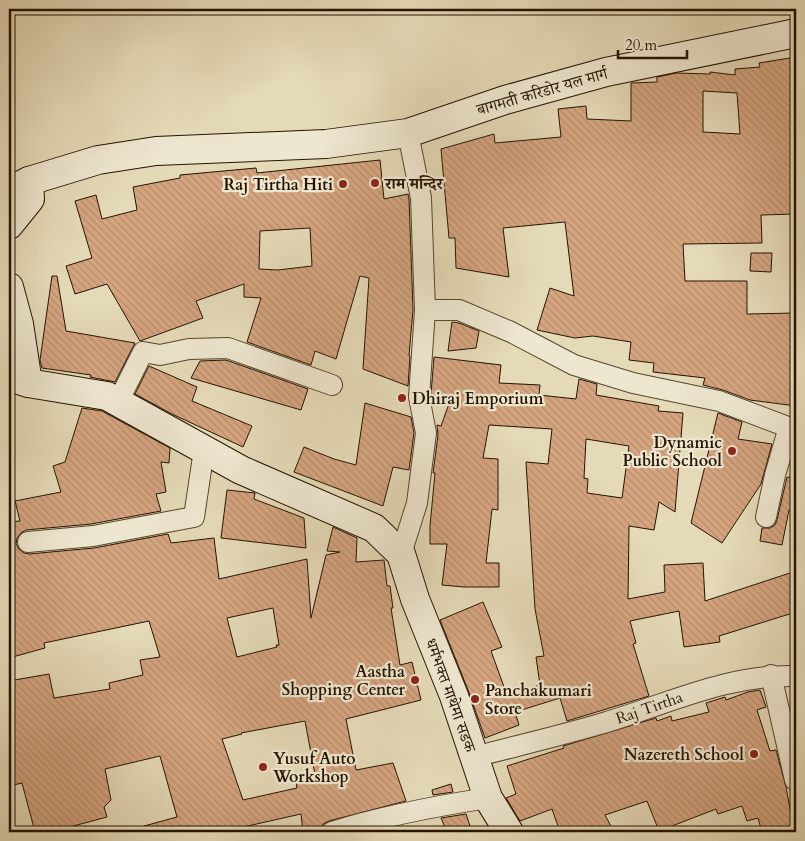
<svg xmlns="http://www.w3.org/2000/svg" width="805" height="841" font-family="Cardo,'Noto Serif Devanagari',serif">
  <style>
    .building { fill: url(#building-back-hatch); stroke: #251300; fill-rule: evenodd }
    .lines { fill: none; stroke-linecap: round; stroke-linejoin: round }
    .street-casing { stroke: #55452e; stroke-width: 22 }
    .secondary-casing { stroke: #251300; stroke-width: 30 }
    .street { stroke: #eee7d0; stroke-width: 20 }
    .secondary { stroke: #eee7d0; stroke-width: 28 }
    .poi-dot { fill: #8f2418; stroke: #eee7d0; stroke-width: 2 }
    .labels { text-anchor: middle; stroke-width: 4.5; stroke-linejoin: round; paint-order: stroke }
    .street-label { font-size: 16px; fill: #251300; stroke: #eee7d0 }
    .poi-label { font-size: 16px; font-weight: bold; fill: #251300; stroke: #eee7d0; text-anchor: start }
  </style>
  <defs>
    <pattern id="building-back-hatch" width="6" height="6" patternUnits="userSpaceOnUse" patternTransform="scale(1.25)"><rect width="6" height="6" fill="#d5a580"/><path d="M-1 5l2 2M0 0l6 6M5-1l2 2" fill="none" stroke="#b78d6d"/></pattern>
  </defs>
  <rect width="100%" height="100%" fill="#e5dab7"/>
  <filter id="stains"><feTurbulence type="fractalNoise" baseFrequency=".004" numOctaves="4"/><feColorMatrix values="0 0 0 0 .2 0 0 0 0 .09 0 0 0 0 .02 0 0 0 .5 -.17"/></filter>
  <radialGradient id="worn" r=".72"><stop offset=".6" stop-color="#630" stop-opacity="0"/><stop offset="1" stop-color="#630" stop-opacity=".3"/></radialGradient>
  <!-- building -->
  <g class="building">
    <path d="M796,57V214L761,215L762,243L683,244L685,281H747V314L796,313V406L750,400L723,390L703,385L705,378L653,372L654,363L629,360L631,342L593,336L575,338L537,330L550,288L574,296L565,222L503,228L509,277L456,268L455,238H449L441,149L494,134L495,143L561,137L558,109L586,106L587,119L631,121V83L657,82V77L676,73L710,74V72L735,75V69L760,67L759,63ZM703,91L737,93L740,134L703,132Z"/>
    <path d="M380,160L384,199L408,194L409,199L413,310L409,355L410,356L408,386L363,369L369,278L360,276L336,359L315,351L311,365L247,342L261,298L244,297V284L196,301L203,318L140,341L107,284L75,294L66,266L92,258L75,201L96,195L102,219L137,210L133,187L180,178V175L256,168L257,173ZM310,228L312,266L278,270L259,269L260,231Z"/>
    <polygon points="751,253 772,253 771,272 750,271"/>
    <polygon points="52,276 57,276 66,331 135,343 115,382 90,377 91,375 42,368 40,360"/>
    <polygon points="452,322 459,323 479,331 476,348 448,351"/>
    <path d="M434,357L501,365L499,383L540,385L539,395L576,399L579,379L597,384L596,395L659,406L658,411L683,413L675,512L659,502L654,530L629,526L628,599L665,592L664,565L703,563L705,601L796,571V612L719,636L720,642L684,647L679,611L630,621L636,643L633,644L649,696L567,721L560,698L515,712L519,725L485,738L468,690L440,620L483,602L502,647L491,651L507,695L540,685L536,657L544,656L535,609L526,462L548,464L552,429L489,425L483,458L498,459V510L492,509L486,563H499V587H464L442,585L447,544H430V526L435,473H433L438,435L437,425L441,426L450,401L431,394ZM586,439L629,446L622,498L587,493L588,479L584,478Z"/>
    <polygon points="226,360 308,389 301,410 191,378 200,361"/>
    <polygon points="149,366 197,387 192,401 252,426 243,447 172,414 135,394"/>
    <polygon points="365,403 411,417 414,433 409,470 393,467 383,506 294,472 304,447 334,459 356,465"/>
    <path d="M82,408L102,411L170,448L169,463L161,462L166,492L156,494L161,511L91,524L26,530L21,533L17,538L16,544L19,549L24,553L29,554L94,548L168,534L171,543L214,538L219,579L307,559L311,618L326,555L340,552L327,551L333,527L357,538L356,562L384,560L387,586H390L393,608H391L400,665L412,662L421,700L346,719L356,770L393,763L406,801L329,821L323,824L320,832H303L301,814L221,832H145L144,826L177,817L160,756L105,769L111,800L104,807L107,817L51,832H35L22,783L9,786V681L49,674L54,698L110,689L109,683L143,675L140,660L160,657L149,621L44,643L45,648L9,658V522L20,521L15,501L61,492L53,466L65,462ZM273,608L279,645H276L277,647L237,657L227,618ZM305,721L316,780L296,782L297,788L243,800L222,739L242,734L241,733Z"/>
    <polygon points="718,413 742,422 738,439 772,444 761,484 722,543 691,523"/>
    <polygon points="787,477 796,478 796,511 789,510 782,545 760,541 762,528 770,528 775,525 777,520"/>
    <polygon points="227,490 255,493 254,499 304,518 306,548 221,538"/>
    <polygon points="760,690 766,707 757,710 770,751 776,750 786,787 794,830 783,832 762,832 758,818 747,821 742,806 718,814 716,809 659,831 647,801 605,815 614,832 560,832 552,809 520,821 506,798 516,794 507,766 564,748 563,746 656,718 657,721 671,716 672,721 709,712 706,703 725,697 726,700 748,692"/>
    <polygon points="451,784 453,792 433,795 432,790"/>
    <polygon points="466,814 472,832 447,832 441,818"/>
  </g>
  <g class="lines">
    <!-- street casing -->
    <g class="street-casing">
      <g id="street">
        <polyline points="425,310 459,310 511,332 574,365 633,383 719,401 796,430"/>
        <polyline points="135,410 120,398 143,352 160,355 189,349 228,348 332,385"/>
        <polyline points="766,517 775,475 789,427"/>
        <polyline points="28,542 93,536 194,517 204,450"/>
        <polyline points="401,554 417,503 426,433 419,397 425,310 421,198 408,133"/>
        <polyline points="771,675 795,780"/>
        <path d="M474,757C516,746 559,736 600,724C666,705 726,674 796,676"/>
        <path d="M332,832C383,816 436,806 488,798"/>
      </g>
    </g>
    <!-- secondary casing -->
    <g class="secondary-casing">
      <g id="secondary">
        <polyline points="9,191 29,181 98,160 156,151 326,144 408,133 505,100 606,72 796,33"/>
        <polyline points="9,225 30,199 29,181"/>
        <polyline points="9,287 19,324 28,383"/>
        <polyline points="9,377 28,383 107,396 241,470 374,528 401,554 415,599 454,696 488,798 509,832"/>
      </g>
    </g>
    <!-- street -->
    <use href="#street" class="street"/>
    <!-- secondary -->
    <use href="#secondary" class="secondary"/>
  </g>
  <!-- markers -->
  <g class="poi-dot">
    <circle cx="375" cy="183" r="5"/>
    <circle cx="343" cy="184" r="5"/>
    <circle cx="402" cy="398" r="5"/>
    <circle cx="732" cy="451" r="5"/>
    <circle cx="415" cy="680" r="5"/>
    <circle cx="475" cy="699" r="5"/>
    <circle cx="754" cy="754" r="5"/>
    <circle cx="263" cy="767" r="5"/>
  </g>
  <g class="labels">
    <!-- street labels -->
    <g class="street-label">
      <text transform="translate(542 91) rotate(-16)" y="6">बागमती करिडोर यल मार्ग</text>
      <text transform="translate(451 695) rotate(70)" y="6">धर्मभक्त माथेमा सडक</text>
      <text transform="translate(649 707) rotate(-19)" y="6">Raj Tirtha</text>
    </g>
    <!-- poi labels -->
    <g class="poi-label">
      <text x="385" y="189">राम मन्दिर</text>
      <text x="333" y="190" text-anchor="end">Raj Tirtha Hiti</text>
      <text x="412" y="404">Dhiraj Emporium</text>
      <text x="722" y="448" text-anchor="end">Dynamic<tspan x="722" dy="18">Public School</tspan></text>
      <text x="405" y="677" text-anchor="end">Aastha<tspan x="405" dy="18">Shopping Center</tspan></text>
      <text x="485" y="696">Panchakumari<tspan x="485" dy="18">Store</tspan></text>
      <text x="744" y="760" text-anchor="end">Nazereth School</text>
      <text x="273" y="764">Yusuf Auto<tspan x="273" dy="18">Workshop</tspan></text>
    </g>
  </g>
  <!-- margin -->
  <rect width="805" height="841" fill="none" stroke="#e5dab7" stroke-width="30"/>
  <rect x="10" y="10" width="785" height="821" fill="none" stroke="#251300" stroke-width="2.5"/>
  <rect x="15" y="15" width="775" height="811" fill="none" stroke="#251300"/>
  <!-- scale -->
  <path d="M618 50v8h69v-8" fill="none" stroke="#251300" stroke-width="2.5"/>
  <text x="625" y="50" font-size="15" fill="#251300" stroke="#eee7d0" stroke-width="4" paint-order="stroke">20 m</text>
  <rect width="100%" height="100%" filter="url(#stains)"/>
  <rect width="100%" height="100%" fill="url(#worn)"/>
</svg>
